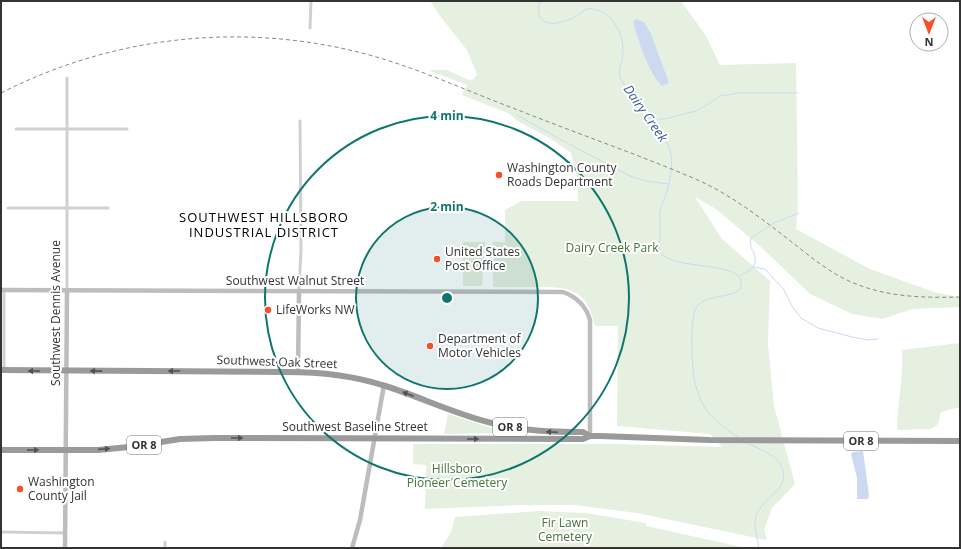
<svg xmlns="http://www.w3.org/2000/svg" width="961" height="549" font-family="'Open Sans',sans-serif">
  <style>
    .green { fill: #e5f0e0 }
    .water { fill: #ccd9f1 }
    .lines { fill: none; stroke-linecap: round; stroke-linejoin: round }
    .stream { stroke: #ccd9f1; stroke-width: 1 }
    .street { stroke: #d0d0d0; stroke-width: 3 }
    .secondary { stroke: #bdbdbd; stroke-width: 4.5 }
    .highway { stroke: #9a9a9a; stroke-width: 6 }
    .rail { stroke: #888; stroke-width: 1; stroke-dasharray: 4 3; stroke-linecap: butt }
    .oneway { fill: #525252 }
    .ring { fill: none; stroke: #0f766e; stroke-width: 2 }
    .poi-dot { fill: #f74f28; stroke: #fff; stroke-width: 1.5 }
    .labels { text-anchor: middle; stroke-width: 4; stroke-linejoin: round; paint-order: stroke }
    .shield { fill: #fff; stroke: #707070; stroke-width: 1 }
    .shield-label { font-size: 11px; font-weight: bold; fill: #333 }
    .poi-label { font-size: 12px; fill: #333; stroke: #fff; text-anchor: start }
    .park-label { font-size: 12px; fill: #46743a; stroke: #fff }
    .street-label { font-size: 12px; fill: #333; stroke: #fff }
    .water-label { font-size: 13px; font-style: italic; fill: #365b9f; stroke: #fff }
    .neighbourhood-label { font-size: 13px; letter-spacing: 1px; fill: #000; stroke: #fff }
    .centre { fill: #0f766e; stroke: #fff; stroke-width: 2 }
    .ring-label { font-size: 12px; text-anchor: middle; font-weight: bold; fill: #0f766e; stroke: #fff; stroke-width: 4; stroke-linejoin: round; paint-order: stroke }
  </style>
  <rect width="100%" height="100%" fill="#fff"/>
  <!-- green -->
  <g class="green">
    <path d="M430,1H681L706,36L720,65L796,63L798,205L796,229L870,269L937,293L960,297V307L913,309L882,319L852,314L810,294L761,247L716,209L695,197L722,239L770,281L768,344L774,406L795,484L772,508L764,530L767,540L637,513L574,505H521L425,509L426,465L413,464V444H614L722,447L710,434L617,426L618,326H595C587,290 572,287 538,287C523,287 509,287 494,287L493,286V242H505V210L521,201H578V181L571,153L551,139L519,122L508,113L462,95L467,85L428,70H447L469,80L474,79L477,74L467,50L440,16Z"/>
    <polygon points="463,242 485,242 482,286 463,286"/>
    <path d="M960,343V407L941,412L938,424L931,429L897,430C897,403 904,377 902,350Z"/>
    <polygon points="448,414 494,429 518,433 444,434"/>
    <polygon points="539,511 586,513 646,523 646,526 746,548 441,548 451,532 455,517"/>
  </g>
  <!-- water -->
  <g class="water">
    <path d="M636,19L644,22L651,34L669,83L662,86C649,74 638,40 633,22Z"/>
    <polygon points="863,451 869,495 868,499 857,499 857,478 851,454 853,452"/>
  </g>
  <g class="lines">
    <!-- stream -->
    <g class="stream">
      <path d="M540,1C532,29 557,26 575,17C579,15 583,10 587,9C593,7 606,13 610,17C621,30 625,43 622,60C620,67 618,73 621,80C635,98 648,116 661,134C664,139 669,145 670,150C674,163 670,182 666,194C664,200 661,206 660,211C659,219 661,228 660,236C660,241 658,249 661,253C673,270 737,261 741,281C745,301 706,291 696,308C689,321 692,367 695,383C697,390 701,401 705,408C712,419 728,430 739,438"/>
      <polyline points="517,115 565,142 630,176 646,181 668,184"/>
      <polyline points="651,119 665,119 696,111 710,103 720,96 739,93 798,93"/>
      <polyline points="753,267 765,269 784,290 792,306 801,318 818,328 852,337 868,340 878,339"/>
      <path d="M739,276C747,273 757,267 755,257C753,247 749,250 751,238L776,222L799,213"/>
      <path d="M747,443C755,447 766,451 774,457C783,464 787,477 780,487C773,498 757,504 755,521C754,529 758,539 759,548"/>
    </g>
    <!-- street -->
    <g class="street">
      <polyline points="310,28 311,1"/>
      <polyline points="16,129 127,129"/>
      <polyline points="8,208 108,208"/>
      <polyline points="67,290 67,78"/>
      <polyline points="299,291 301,250 300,121"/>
      <polyline points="4,370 4,290"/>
      <polyline points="1,532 65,533"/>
      <polyline points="165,548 165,542"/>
    </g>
    <!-- secondary -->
    <g class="secondary">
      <path d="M1,290L563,292C577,297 586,306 590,320V436"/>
      <polyline points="298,372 299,291"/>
      <polyline points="65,548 67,290"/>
      <polyline points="352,548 360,520 384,385"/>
    </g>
    <!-- highway -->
    <g class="highway">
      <path d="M1,370L286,372C319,372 351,375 382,385C419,396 454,414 492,423C522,431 552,432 583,432L590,436"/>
      <polyline points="1,450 98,450 129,447 180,439 214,438 583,439 590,436 600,436 709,440 960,441"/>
    </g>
    <!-- rail -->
    <path class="rail" d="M1,93C113,36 240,22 362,53C416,67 467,91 518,110C578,134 640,155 700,181C730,195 757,215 784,236C805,252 825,270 849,281C884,297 922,298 960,297"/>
  </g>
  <!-- one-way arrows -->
  <defs><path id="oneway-solid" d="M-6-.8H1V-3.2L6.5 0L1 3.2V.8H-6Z"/></defs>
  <g class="oneway">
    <use href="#oneway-solid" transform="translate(34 371) rotate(-180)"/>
    <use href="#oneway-solid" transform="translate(96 371) rotate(-179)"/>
    <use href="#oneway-solid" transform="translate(174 371) rotate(-180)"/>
    <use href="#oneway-solid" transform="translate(408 394) rotate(-159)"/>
    <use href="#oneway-solid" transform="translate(552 432) rotate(-178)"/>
    <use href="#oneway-solid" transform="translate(237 438)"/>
    <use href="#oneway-solid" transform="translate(473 439)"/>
    <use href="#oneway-solid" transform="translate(104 449) rotate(-4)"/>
    <use href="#oneway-solid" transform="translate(33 450)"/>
  </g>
  <!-- distance rings -->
  <circle cx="447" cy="298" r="91" fill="#0f766e" fill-opacity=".12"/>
  <g class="ring">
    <circle cx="447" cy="298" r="91"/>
    <circle cx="447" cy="298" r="182"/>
  </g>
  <!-- markers -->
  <g class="poi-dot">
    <circle cx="499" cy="175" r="4"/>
    <circle cx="437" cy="259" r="4"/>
    <circle cx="268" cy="310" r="4"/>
    <circle cx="430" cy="346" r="4"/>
    <circle cx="20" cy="489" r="4"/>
  </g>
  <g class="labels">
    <!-- shield labels -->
    <g class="shield">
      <rect x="493" y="418" width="34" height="18" rx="3"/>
      <rect x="844" y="432" width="34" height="18" rx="3"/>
      <rect x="127" y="436" width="34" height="18" rx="3"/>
    </g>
    <g class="shield-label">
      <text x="510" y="431">OR 8</text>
      <text x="861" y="445">OR 8</text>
      <text x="144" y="449">OR 8</text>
    </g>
    <!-- poi labels -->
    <g class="poi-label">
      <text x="507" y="172">Washington County<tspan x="507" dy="14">Roads Department</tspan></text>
      <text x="445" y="256">United States<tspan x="445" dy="14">Post Office</tspan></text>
      <text x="276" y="314">LifeWorks NW</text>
      <text x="438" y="343">Department of<tspan x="438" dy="14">Motor Vehicles</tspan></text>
      <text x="28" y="486">Washington<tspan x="28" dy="14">County Jail</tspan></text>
    </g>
    <!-- park labels -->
    <g class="park-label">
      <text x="612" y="252">Dairy Creek Park</text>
      <text x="457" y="473">Hillsboro<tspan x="457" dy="14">Pioneer Cemetery</tspan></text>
      <text x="565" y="527">Fir Lawn<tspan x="565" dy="14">Cemetery</tspan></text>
    </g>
    <!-- street labels -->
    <g class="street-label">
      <text x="295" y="285">Southwest Walnut Street</text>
      <text transform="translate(56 313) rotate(-90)" y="4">Southwest Dennis Avenue</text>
      <text transform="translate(277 362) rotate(2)" y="4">Southwest Oak Street</text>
      <text x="355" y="431">Southwest Baseline Street</text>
    </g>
    <!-- water labels -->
    <g class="water-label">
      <text transform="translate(646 113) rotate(55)" y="5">Dairy Creek</text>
    </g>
    <!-- neighbourhood labels -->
    <g class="neighbourhood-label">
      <text x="264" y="222">SOUTHWEST HILLSBORO<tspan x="264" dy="15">INDUSTRIAL DISTRICT</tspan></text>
    </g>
  </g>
  <circle cx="447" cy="298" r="6" class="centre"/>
  <g class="ring-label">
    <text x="447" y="120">4 min</text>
    <text x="447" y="211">2 min</text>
  </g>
  <!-- border -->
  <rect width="961" height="549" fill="none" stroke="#333333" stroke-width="4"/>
  <!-- north arrow -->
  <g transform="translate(929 32) rotate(180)"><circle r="19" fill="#ffffff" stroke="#adadad"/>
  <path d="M0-3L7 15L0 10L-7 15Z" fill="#f74f28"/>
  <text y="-6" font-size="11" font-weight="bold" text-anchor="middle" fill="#333333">N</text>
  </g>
</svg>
